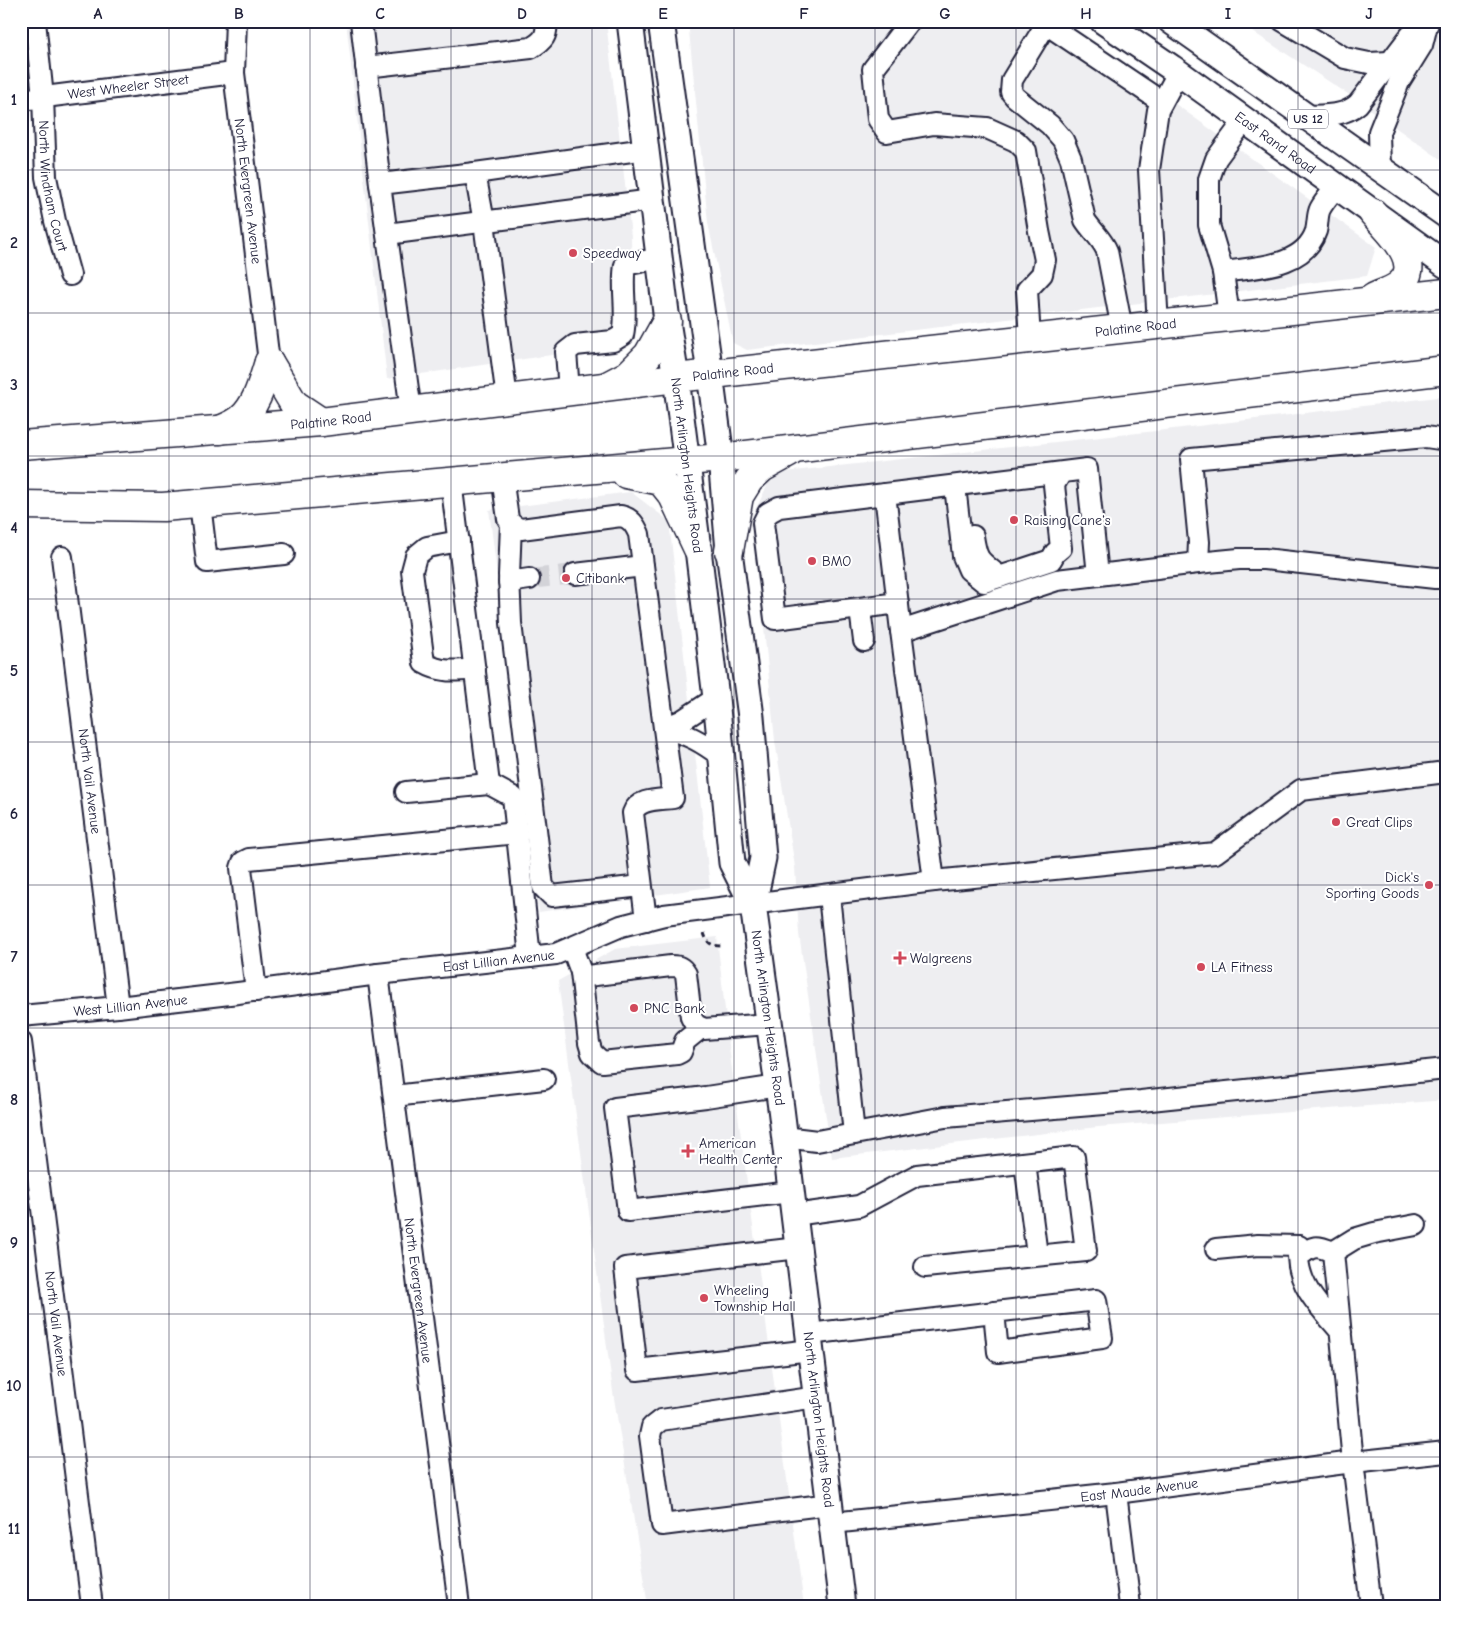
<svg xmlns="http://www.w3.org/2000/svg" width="1467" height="1627" font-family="'Comic Neue',sans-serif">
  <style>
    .built { fill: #eeeef1 }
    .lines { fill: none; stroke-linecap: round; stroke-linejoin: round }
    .minor-tunnel { stroke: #d3d3d8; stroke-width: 20; stroke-dasharray: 20 10; stroke-linecap: butt }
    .minor-casing { stroke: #22223b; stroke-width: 24 }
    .major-casing { stroke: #22223b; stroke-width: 29 }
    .highway-casing { stroke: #22223b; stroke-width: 31 }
    .path { stroke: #22223b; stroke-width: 3; stroke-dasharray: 5 4; stroke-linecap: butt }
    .minor { stroke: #fff; stroke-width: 20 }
    .major { stroke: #fff; stroke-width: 25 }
    .highway { stroke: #fff; stroke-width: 28 }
    .grid { fill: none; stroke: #22223b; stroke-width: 1; stroke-opacity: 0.55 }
    .poi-dot { fill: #d1495b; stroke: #fff; stroke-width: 2 }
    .labels { text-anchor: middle; stroke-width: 4; stroke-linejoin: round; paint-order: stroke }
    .shield { fill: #fff; stroke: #646476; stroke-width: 1 }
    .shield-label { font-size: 12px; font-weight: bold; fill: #22223b }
    .street-label { font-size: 14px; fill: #22223b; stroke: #fff }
    .poi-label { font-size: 14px; fill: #22223b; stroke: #fff; text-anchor: start }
    .neatline { fill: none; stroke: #22223b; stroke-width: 2 }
    .grid-label { font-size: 16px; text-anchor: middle; font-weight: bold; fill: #22223b }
  </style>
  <rect width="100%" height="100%" fill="#fff"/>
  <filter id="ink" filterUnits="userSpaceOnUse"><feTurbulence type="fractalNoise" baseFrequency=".02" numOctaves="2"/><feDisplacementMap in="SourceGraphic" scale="10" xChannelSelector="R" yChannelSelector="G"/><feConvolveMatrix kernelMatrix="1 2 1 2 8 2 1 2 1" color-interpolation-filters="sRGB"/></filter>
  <g filter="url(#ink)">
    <!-- built -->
    <g class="built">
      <polygon points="346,21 606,21 631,236 633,343 387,379"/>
      <polygon points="688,21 1059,21 1376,247 1367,276 747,350 733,343 708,223"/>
      <polygon points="1236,21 1446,21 1446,163 1345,92"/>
      <polygon points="1446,396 1446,1100 1098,1127 832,1158 799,934 795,867 775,741 753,515 768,484 784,472 1165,430"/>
      <polygon points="631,492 669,521 710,887 539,912 489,510"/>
      <polygon points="717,937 730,1055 804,1606 648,1606 613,1392 558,981 615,949"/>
    </g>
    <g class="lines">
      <!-- minor-tunnel -->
      <polyline class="minor-tunnel" points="529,579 575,574"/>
      <!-- minor casing -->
      <g class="minor-casing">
        <g id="minor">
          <path id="s1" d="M35,21L43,97L46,177L55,221L70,275"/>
          <path id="s2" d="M236,21L234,73L269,362"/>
          <polyline points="361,21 380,184"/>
          <polyline points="910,21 873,69 878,119 887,132 934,124 987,128 1016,141 1026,151 1039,231 1045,260 1042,274 1027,290 1030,339"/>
          <path d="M1048,21L1012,80L1011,92L1015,97L1050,125L1063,140L1071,159L1085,220C1092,231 1102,239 1107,251L1122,329"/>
          <polyline points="1283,21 1345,58 1369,63 1389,62"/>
          <polyline points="1046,24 1162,102"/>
          <path d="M366,67L531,48C543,41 548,36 546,21"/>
          <path id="s3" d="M21,100L234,73"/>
          <path d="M1305,116C1323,115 1343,117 1358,104L1410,36L1427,25L1429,21"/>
          <polyline points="1380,169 1379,132 1399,82 1422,45 1427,25"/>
          <polyline points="475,173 646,149"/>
          <polyline points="387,234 653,200"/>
          <path d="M1223,272C1254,267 1304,268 1316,231C1318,224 1317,215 1320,209C1324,201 1331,194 1336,187"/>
          <polyline points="1229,317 1223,272 1209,225 1209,179 1216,159 1244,121"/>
          <polyline points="1158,325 1149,170 1158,110 1178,73"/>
          <path d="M569,391L566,352L575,345L613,341L623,335C628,312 621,288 625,265L660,258"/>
          <polyline points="411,411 380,184 475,173 484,222 507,399"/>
          <path d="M502,477L508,519C511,525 515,527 521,529L621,516C631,518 635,525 639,534L673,798C660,800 638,798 633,813L646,920"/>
          <polyline points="955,486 963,556 969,570 984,582 1051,560 1055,553 1061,548 1054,485 1061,473"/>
          <polyline points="885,494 1087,469 1098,575"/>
          <polyline points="200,504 207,562 284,554"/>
          <polyline points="511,524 509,575 511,623 543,887 552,896 641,886"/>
          <path d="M973,536C977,563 980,560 1000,577"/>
          <path d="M459,541L427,547L416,556L412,571L424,663C441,673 456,671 475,669"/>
          <path id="s4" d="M62,557L118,1007"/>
          <polyline points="1198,563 1199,542 1191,459 1426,437 1446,440"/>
          <polyline points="575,574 643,566"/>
          <polyline points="509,582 529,579"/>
          <polyline points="898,603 775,619 763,523 768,513 779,507 885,494 901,631"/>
          <polyline points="860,609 864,641"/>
          <path d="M716,698L681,721L664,728C688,734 702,742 722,757"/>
          <polyline points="489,784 513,797 530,957"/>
          <polyline points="406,792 489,784 451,481"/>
          <polyline points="934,881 901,631 1057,580 1198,563 1239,559 1264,559 1435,578 1446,578"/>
          <polyline points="829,895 854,1134"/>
          <path d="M572,948L581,972L587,976L671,966C679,966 682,967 686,974L691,1017C694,1024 697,1026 704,1029L769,1024"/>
          <polyline points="581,972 589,1043 592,1053 602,1062 677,1054 681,1052 685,1041 701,1028"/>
          <path id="s5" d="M378,974L459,1606"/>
          <polyline points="256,991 241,868 243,862 249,859 517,833"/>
          <path id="s6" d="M21,1016L118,1007L238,993L378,974L556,954L621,926L664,915L934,881L1215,853L1301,790L1446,772"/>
          <path id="s7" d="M21,1042L92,1606"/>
          <polyline points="778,1086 706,1097 615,1108 628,1211 791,1192"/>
          <polyline points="394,1096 544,1079"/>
          <polyline points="784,1137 817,1141 945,1117 1141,1101 1446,1069"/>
          <polyline points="1025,1163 1037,1255"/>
          <polyline points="794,1215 859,1206 917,1175 1074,1157 1086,1251 925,1267"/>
          <polyline points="798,1248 625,1268 637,1370 811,1350"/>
          <polyline points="1216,1249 1258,1245 1299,1246 1304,1252"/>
          <polyline points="1333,1252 1354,1239 1374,1233 1416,1225"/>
          <path d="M1341,1332C1322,1309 1299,1288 1298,1257C1313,1245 1316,1245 1333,1252L1353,1462L1371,1606"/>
          <polyline points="809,1334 1096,1300 1102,1338 998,1352 994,1312"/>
          <polyline points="817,1397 661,1420 652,1427 650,1436 662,1525 830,1504"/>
          <polyline points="1116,1493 1130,1606"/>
          <path id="s8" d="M832,1523L1116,1493L1353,1462L1446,1452"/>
        </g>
      </g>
      <!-- major casing -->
      <g class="major-casing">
        <g id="major">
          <path id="s9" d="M630,21L667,321L676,378L698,549L716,698L732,863L753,905L781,1108L842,1606"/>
          <polyline points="661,21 710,374 721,458 729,551 751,717 763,858 753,905"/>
          <path id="s10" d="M1103,21L1172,68L1446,265"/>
          <polyline points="1171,21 1446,215"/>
        </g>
      </g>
      <!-- highway casing -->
      <g class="highway-casing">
        <g id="highway">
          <path d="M1373,298C1381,294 1391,291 1398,286C1427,264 1388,230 1373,213"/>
          <polyline points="269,362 294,404 321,422"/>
          <polyline points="609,385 628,375 648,355 667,321"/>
          <path d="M220,430C227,427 235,424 241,419C257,406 263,380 269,362"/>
          <path id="s11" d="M21,445L321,422L676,378L1446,293"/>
          <polyline points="626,474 661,481 673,496 698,549"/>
          <polyline points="21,505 163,507 721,458 1446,370"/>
          <polyline points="729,551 739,496 749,480 762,468 789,453"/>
        </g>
      </g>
      <!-- path -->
      <path class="path" d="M704,933C707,943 711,946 722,946"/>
      <!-- minor -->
      <use href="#minor" class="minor"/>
      <!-- major -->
      <use href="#major" class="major"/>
      <!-- highway -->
      <use href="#highway" class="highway"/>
    </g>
  </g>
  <!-- grid -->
  <path class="grid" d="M169,21V1606M310,21V1606M451,21V1606M592,21V1606M734,21V1606M875,21V1606M1016,21V1606M1157,21V1606M1298,21V1606M21,170H1446M21,313H1446M21,456H1446M21,599H1446M21,742H1446M21,885H1446M21,1028H1446M21,1171H1446M21,1314H1446M21,1457H1446"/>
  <!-- markers -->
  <g class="poi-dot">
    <circle cx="573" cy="253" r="5"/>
    <circle cx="1014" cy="520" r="5"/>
    <circle cx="812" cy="561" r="5"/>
    <circle cx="566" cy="578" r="5"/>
    <circle cx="1336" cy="822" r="5"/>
    <circle cx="1429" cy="885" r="5"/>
    <path d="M897.5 950.5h5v5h5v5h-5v5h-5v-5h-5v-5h5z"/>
    <circle cx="1201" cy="967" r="5"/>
    <circle cx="634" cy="1008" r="5"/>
    <path d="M685.5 1143.5h5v5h5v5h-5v5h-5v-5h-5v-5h5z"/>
    <circle cx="704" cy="1298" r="5"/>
  </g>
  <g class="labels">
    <!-- shield labels -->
    <rect class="shield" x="1288" y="109.5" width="40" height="19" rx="4"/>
    <g class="shield-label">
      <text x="1308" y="123">US 12</text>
    </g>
    <!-- street labels -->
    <g class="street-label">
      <text dy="5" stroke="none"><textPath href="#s3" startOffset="108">West Wheeler Street</textPath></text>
      <text dy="5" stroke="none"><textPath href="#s10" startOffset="211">East Rand Road</textPath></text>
      <text dy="5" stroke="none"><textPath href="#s1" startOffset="166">North Windham Court</textPath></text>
      <text dy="5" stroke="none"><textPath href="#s2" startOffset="171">North Evergreen Avenue</textPath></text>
      <text dy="5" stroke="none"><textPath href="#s11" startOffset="1121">Palatine Road</textPath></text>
      <text dy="5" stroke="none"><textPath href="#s11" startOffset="716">Palatine Road</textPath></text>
      <text dy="5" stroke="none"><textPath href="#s11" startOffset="311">Palatine Road</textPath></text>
      <text dy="5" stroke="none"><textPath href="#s9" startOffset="448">North Arlington Heights Road</textPath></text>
      <text dy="5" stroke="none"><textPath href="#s4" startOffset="226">North Vail Avenue</textPath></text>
      <text dy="5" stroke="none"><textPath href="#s6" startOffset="481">East Lillian Avenue</textPath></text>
      <text dy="5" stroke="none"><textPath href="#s6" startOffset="110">West Lillian Avenue</textPath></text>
      <text dy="5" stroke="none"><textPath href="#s9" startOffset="1009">North Arlington Heights Road</textPath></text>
      <text dy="5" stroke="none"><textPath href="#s5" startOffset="319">North Evergreen Avenue</textPath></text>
      <text dy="5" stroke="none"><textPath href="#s7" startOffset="284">North Vail Avenue</textPath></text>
      <text dy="5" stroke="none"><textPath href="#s9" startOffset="1414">North Arlington Heights Road</textPath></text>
      <text dy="5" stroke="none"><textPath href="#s8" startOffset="309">East Maude Avenue</textPath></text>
    </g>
    <!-- poi labels -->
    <g class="poi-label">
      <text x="583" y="258">Speedway</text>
      <text x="1024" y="525">Raising Cane's</text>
      <text x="822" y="566">BMO</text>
      <text x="576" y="583">Citibank</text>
      <text x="1346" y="827">Great Clips</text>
      <text x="1419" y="882" text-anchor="end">Dick's<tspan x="1419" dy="16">Sporting Goods</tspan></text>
      <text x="910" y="963">Walgreens</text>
      <text x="1211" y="972">LA Fitness</text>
      <text x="644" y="1013">PNC Bank</text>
      <text x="699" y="1148">American<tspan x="699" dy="16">Health Center</tspan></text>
      <text x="714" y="1295">Wheeling<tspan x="714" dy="16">Township Hall</tspan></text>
    </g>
  </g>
  <!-- margin -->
  <rect width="1467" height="1627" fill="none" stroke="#fff" stroke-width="55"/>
  <rect x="28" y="28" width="1412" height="1572" class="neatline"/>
  <g class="grid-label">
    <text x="98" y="19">A</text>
    <text x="239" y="19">B</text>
    <text x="380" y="19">C</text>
    <text x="522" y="19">D</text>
    <text x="663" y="19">E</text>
    <text x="804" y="19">F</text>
    <text x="945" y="19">G</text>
    <text x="1086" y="19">H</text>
    <text x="1228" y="19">I</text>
    <text x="1369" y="19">J</text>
    <text x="14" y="105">1</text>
    <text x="14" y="248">2</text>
    <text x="14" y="390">3</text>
    <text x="14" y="533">4</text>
    <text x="14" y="676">5</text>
    <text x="14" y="819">6</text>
    <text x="14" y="962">7</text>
    <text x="14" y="1105">8</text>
    <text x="14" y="1248">9</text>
    <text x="14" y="1391">10</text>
    <text x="14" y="1534">11</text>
  </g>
</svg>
